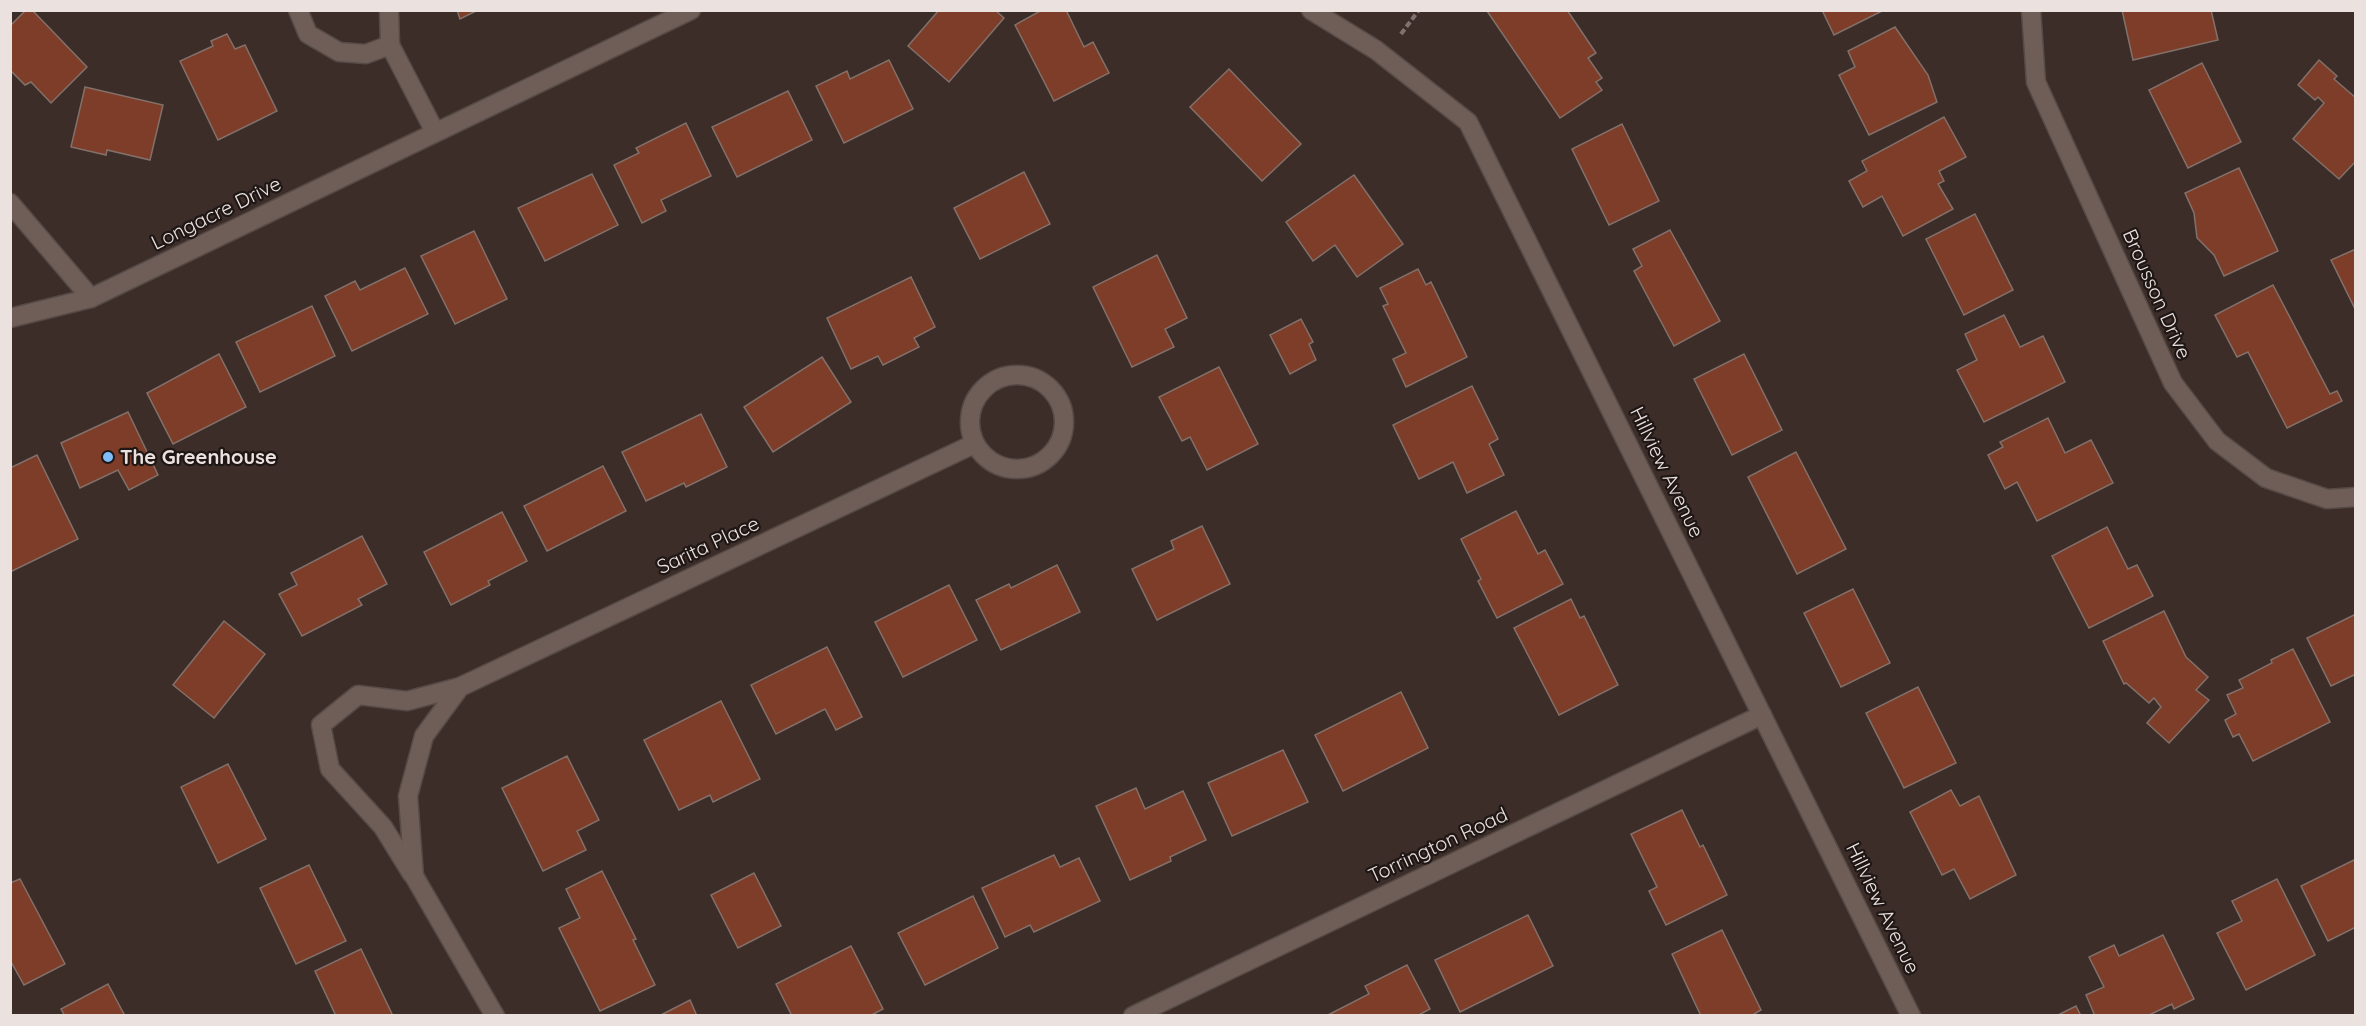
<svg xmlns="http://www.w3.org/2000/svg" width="2366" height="1026" font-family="Quicksand,sans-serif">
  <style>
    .building { fill: #7e3d28; stroke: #82706a; stroke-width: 1.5 }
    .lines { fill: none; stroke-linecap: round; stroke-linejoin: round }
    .minor-casing { stroke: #564a46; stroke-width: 21 }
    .path { stroke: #80736f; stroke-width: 4; stroke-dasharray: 6 3; stroke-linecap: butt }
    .minor { stroke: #6f5d58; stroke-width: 18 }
    .poi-dot { fill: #7ebdf9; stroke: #1e1715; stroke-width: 2 }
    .labels { text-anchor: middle; stroke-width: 4.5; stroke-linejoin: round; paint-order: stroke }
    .street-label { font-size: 20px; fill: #ebe1de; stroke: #1e1715 }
    .poi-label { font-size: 20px; font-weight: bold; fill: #ebe1de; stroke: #1e1715; text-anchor: start }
  </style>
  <rect width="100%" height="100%" fill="#3c2d28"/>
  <!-- building -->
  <g class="building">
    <polygon points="26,10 32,10 87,67 51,103 31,82 25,85 10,70 10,26"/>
    <polygon points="457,10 478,10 460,19"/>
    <polygon points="939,10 995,10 1004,18 949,82 908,46"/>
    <polygon points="1042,10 1066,10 1084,47 1093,42 1109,73 1054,101 1015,25"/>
    <polygon points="1567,10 1596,53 1588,58 1602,78 1596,82 1602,90 1560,118 1487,11"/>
    <polygon points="1822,10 1884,10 1834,35"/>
    <polygon points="2122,10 2211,10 2218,40 2133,60"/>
    <polygon points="1895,27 1928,75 1937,102 1869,135 1839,75 1855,67 1848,51"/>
    <polygon points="227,34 235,49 245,45 277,111 218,140 180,61 213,46 211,41"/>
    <polygon points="889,60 913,109 844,143 816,86 847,71 850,79"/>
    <polygon points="2319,60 2337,76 2334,79 2356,98 2356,161 2339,179 2293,139 2324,103 2318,97 2315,100 2298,85"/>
    <polygon points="2202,63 2241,142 2188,168 2149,90"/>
    <polygon points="1229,69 1301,144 1262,181 1190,107"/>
    <polygon points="85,87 163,105 150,160 107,150 106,155 71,147"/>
    <polygon points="788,91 812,140 737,177 712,127"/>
    <polygon points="1944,117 1966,157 1939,171 1944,181 1938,184 1953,209 1903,236 1882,196 1863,207 1849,181 1867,171 1862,161"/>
    <polygon points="686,123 711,176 661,200 666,211 642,223 614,165 639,153 636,148"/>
    <polygon points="1622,124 1659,201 1609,225 1572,149"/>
    <polygon points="2239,168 2278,251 2224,276 2214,255 2197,238 2194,213 2185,193"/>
    <polygon points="1024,172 1050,224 980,259 954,208"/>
    <polygon points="592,174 618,225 545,261 518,208"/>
    <polygon points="1354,175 1403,244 1357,277 1335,245 1313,261 1286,222"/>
    <polygon points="1975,214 2013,290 1964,315 1926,239"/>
    <polygon points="1670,230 1720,321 1674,346 1634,271 1642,266 1633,249"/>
    <polygon points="474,231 507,299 455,324 421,256"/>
    <polygon points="2356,249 2356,311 2331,260"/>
    <polygon points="1157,255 1187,318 1165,329 1174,347 1132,367 1093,287"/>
    <polygon points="405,268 428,314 352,351 325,296 355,281 360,290"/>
    <polygon points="1418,269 1426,285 1431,282 1467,357 1406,387 1393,359 1406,353 1383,306 1388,304 1380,288"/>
    <polygon points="911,277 935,327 914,338 919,347 883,365 878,356 851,369 827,318"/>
    <polygon points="2273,285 2330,394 2337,391 2342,401 2287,428 2248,352 2237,357 2215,315"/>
    <polygon points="312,306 335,356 260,392 236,342"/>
    <polygon points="2004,315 2020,347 2043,336 2065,382 1984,422 1957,370 1977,360 1965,334"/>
    <polygon points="1301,319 1313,342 1309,344 1316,360 1290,374 1270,335"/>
    <polygon points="219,354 246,407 173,444 147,393"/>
    <polygon points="1744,354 1782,430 1732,455 1694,379"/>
    <polygon points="822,357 851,402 773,452 744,407"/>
    <polygon points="1219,367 1258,444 1207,470 1190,437 1182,441 1159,397"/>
    <polygon points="1472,386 1498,439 1489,444 1504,475 1467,493 1453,462 1419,479 1393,425"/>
    <polygon points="128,412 158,475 129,490 118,470 80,488 61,443"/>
    <polygon points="701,414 727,467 686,487 684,483 646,501 622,452"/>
    <polygon points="2048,418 2065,453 2091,440 2113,483 2037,521 2017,482 2005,489 1988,455 2003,447 2000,442"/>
    <polygon points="1796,452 1846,549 1797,574 1748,477"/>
    <polygon points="37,455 78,539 10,572 10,468"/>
    <polygon points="603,466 626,511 547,551 524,506"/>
    <polygon points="1516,511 1538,554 1545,550 1563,584 1497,618 1478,581 1481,579 1461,539"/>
    <polygon points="502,512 527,561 488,581 490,585 451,605 424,552"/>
    <polygon points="1202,526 1230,584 1157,620 1132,569 1174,549 1171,541"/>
    <polygon points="2107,527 2128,569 2137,565 2153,596 2089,628 2052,556"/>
    <polygon points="362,536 387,584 358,599 362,605 302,636 279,594 297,585 291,573"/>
    <polygon points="1057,565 1080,612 1001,650 976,600 1009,584 1011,588"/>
    <polygon points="949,585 977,640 903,677 875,622"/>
    <polygon points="1853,589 1890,663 1841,687 1804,613"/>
    <polygon points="1571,599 1580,618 1584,616 1585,618 1618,685 1559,715 1514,628"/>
    <polygon points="2164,611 2186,657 2208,677 2196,690 2209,700 2169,743 2147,723 2161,707 2154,698 2149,703 2126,683 2124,684 2103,641"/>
    <polygon points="2356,614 2356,674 2331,686 2307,638"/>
    <polygon points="224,621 265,654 214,718 173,685"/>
    <polygon points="827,647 862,717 836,730 825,709 776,734 751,685"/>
    <polygon points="2293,649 2330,722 2253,761 2239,734 2233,737 2225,720 2236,714 2227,695 2243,688 2239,680 2272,663 2271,660"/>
    <polygon points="1918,687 1956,763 1904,788 1866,713"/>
    <polygon points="1401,692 1428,748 1343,791 1315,735"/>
    <polygon points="721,701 760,779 713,802 710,795 679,810 644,740"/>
    <polygon points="1283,750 1308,802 1232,836 1208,783"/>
    <polygon points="567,756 599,820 577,831 586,850 543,871 502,788"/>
    <polygon points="228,764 266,839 218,863 181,787"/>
    <polygon points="1136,788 1145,809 1183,791 1206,840 1170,857 1171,861 1130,880 1096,806"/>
    <polygon points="1951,790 1960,806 1979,796 2016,875 1970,899 1954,869 1942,875 1910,812"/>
    <polygon points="1682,810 1700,847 1703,845 1727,895 1666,925 1649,891 1657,887 1631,834"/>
    <polygon points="1054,855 1060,867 1079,858 1100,901 1034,932 1030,925 1005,937 982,888"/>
    <polygon points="2356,859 2356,927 2328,941 2301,886"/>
    <polygon points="309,865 346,941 296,964 260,888"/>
    <polygon points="602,871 636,939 633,940 655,985 600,1011 559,928 580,918 566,889"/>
    <polygon points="754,873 781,926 738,948 711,895"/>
    <polygon points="20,879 65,964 24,985 10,960 10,883"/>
    <polygon points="2277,879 2315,955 2246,990 2217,933 2242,921 2232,901"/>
    <polygon points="973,896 998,948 925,985 898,933"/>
    <polygon points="1528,915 1553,966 1460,1012 1435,960"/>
    <polygon points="1722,930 1761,1010 1751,1016 1701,1016 1672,954"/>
    <polygon points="2163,935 2194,999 2174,1009 2172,1004 2147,1016 2095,1016 2086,995 2104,987 2089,957 2114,945 2119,956"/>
    <polygon points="851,946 883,1009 870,1016 792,1016 776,984"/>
    <polygon points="361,949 393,1016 336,1016 315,971"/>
    <polygon points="1407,965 1430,1009 1417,1016 1326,1016 1369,994 1365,986"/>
    <polygon points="108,984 125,1016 65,1016 61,1009"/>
    <polygon points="690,1000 697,1016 659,1016"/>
    <polygon points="2076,1006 2081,1016 2056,1016"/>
  </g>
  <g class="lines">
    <!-- minor casing -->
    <g class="minor-casing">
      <g id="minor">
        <polyline points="298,10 308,34 339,52 366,54 390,45"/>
        <polyline points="389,10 390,45 435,132"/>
        <polyline points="1311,10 1376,50 1468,122 1911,1016"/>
        <polyline points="2031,10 2036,82 2173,383 2217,441 2266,478 2327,499 2356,497"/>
        <polyline points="10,203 91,298"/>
        <polyline points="10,318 91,298 691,10"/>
        <circle cx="1017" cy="422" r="47"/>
        <polyline points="412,874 383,827 330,769 321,725 358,695 407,701 460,687"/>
        <polyline points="495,1016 414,876 408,796 424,736 460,687 974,444"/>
        <polyline points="1133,1016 1762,715"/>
      </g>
    </g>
    <!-- path -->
    <polyline class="path" points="1401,34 1419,10"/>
    <!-- minor -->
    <use href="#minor" class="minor"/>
  </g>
  <!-- markers -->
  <circle class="poi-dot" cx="108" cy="457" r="6"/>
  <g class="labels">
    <!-- street labels -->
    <g class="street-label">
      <text transform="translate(216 213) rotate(-26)" y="7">Longacre Drive</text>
      <text transform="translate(2157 294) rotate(66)" y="7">Brousson Drive</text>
      <text transform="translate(1667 472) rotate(64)" y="7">Hillview Avenue</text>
      <text transform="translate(708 545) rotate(-25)" y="7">Sarita Place</text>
      <text transform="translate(1438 845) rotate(-25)" y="7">Torrington Road</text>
      <text transform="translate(1883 908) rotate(64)" y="7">Hillview Avenue</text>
    </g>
    <!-- poi labels -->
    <g class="poi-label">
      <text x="120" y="464">The Greenhouse</text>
    </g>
  </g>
  <!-- border -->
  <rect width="2366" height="1026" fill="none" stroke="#ebe1de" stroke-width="24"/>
</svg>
